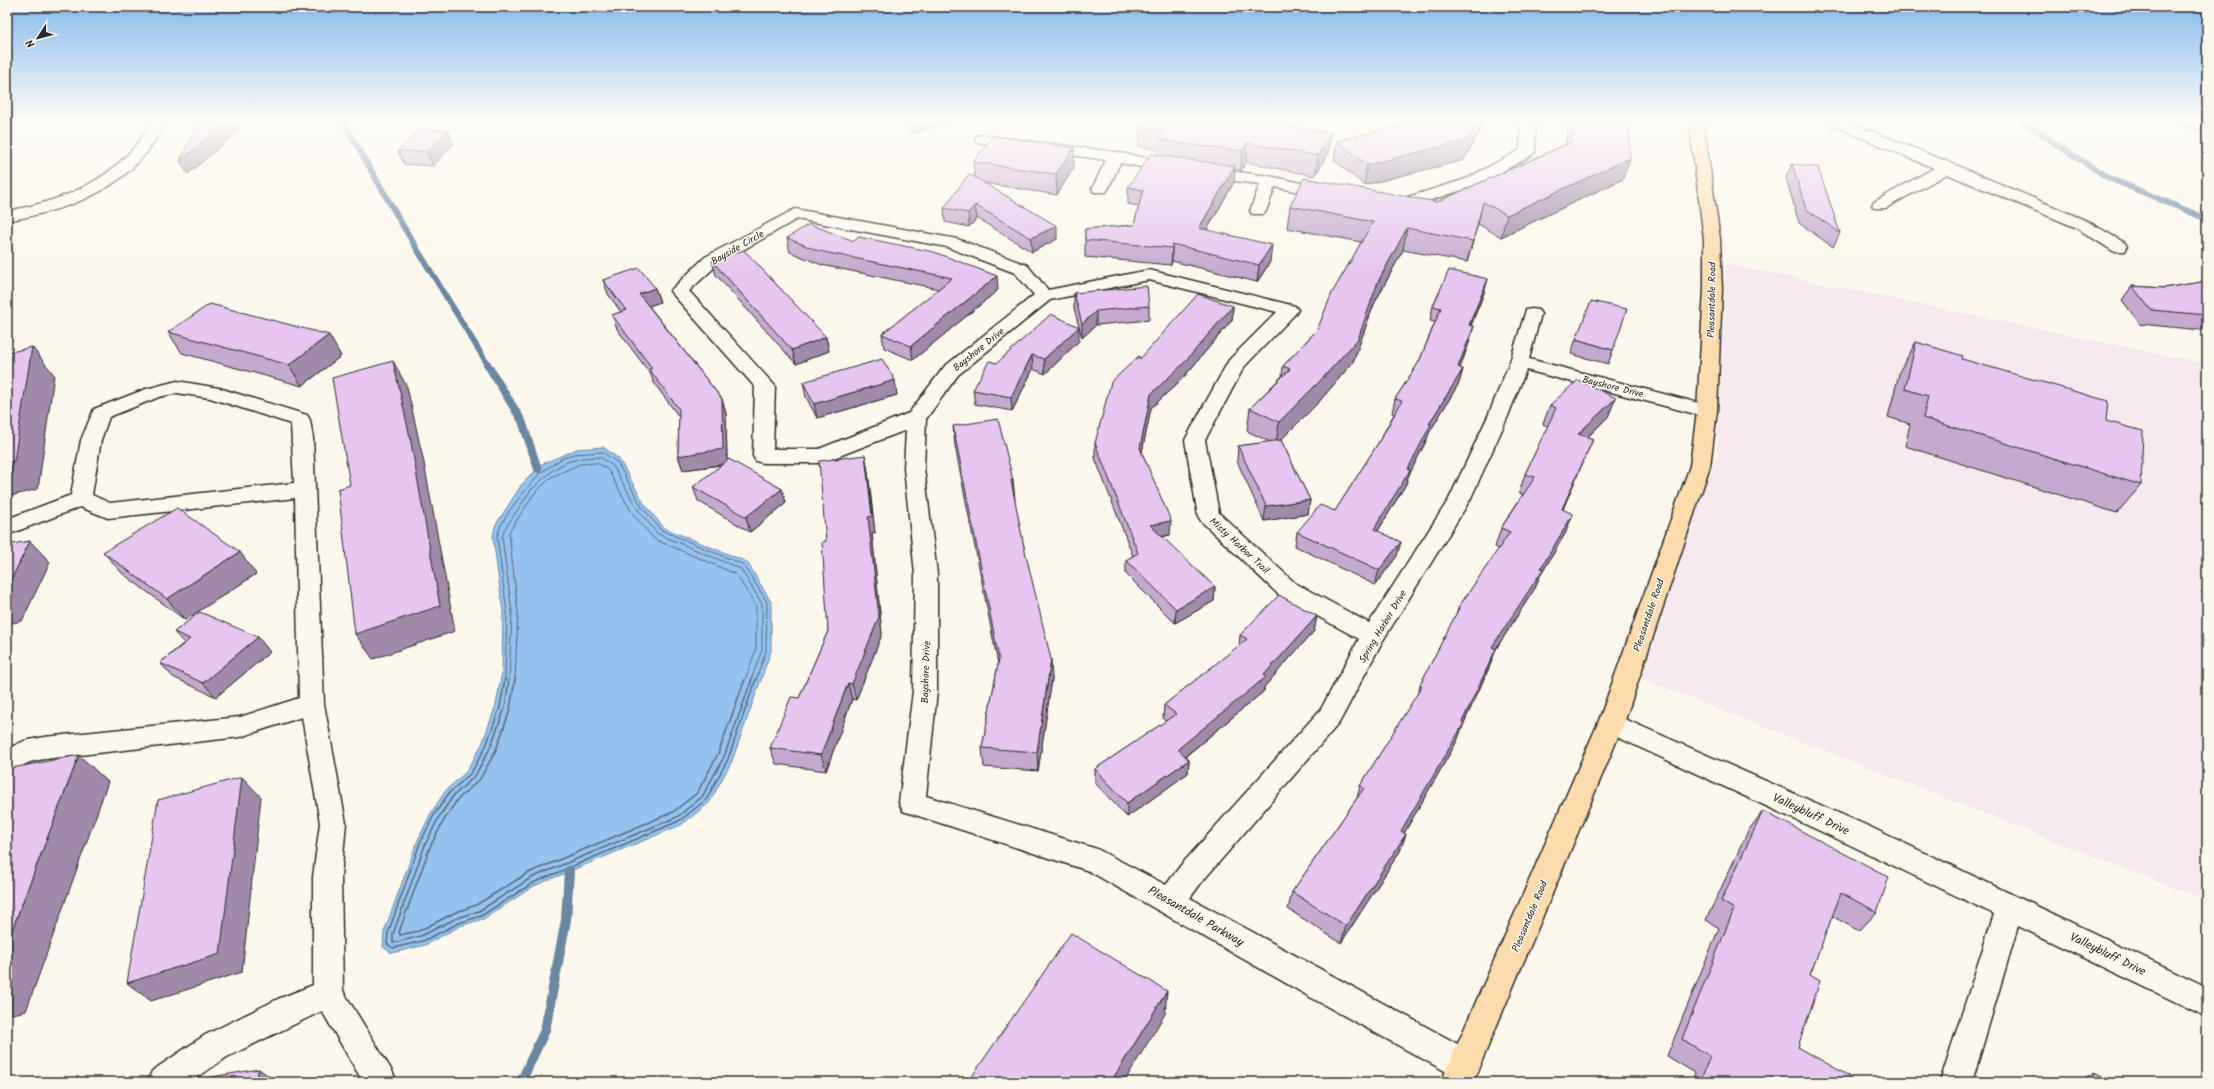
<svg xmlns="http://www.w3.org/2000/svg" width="2214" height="1089" font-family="Kalam,sans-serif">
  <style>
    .built { fill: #f5e8ee }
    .water { fill: #94c3ef; stroke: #6a86a1 }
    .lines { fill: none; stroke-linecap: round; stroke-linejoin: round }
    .shore-far1 { stroke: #556879; stroke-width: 1 }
    .shore { stroke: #556879; stroke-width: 1.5 }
    .stream-far2 { stroke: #6a86a1; stroke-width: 6 }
    .stream-far1 { stroke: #6a86a1; stroke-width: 8 }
    .stream { stroke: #6a86a1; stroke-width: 10 }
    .minor-casing { stroke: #2b2b2b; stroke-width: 3 }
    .major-casing { stroke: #2b2b2b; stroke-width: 3 }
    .minor { fill: #fbf7ec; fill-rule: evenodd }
    .major { fill: #fcdcac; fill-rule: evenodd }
    .wall { fill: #c6a9cf; stroke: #2b2b2b }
    .shaded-wall { fill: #a18aa9; stroke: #2b2b2b }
    .building { fill: #e6c5f1; stroke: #2b2b2b }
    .labels { text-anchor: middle; stroke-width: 3; stroke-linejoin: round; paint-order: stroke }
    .street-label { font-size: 10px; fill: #2b2b2b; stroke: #fbf7ec }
    .near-street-label { font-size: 12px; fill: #2b2b2b; stroke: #fbf7ec }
  </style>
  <rect width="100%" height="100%" fill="#fbf7ec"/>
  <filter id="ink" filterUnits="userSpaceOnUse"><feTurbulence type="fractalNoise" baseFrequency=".025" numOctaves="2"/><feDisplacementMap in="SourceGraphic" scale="8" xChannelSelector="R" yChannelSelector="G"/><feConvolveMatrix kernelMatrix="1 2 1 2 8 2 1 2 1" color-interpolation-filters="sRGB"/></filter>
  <g filter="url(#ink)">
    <!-- built -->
    <polygon class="built" points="1726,264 2207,364 2207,901 1625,672 1717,456"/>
    <!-- water -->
    <polygon class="water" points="603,447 619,459 645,505 664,528 747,562 771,602 771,651 732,761 709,803 681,825 534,886 483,919 460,926 425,945 392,953 383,947 384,932 417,842 431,813 446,790 467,771 482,744 496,705 502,672 503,612 493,537 495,526 522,484 542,464 577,449"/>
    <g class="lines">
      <!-- shore-far1 -->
      <g class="shore-far1">
        <polyline points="505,680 507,612 497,537 501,525 512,507 539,474 561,459 573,454 602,452 617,462 642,507 661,530 744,565 767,602 766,651 756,680"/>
        <polyline points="509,680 512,612 502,537 504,530 531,490 554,469 567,462 582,458 600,457 613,466 638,510 658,534 741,569 762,604 762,650 751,680"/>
        <polyline points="515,680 518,612 509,532 534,494 551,477 580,464 598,463 608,470 632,513 654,539 736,574 756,606 756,649 745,680"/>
      </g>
      <!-- shore -->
      <g class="shore">
        <polyline points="505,679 500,707 486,746 471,773 449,793 434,815 420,843 388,933 387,944 393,948 423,941 459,923 481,916 533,883 679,821 706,800 728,759 756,679"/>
        <polyline points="509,679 505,708 490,748 475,776 453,796 439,817 425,845 393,934 393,943 421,936 457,918 479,911 531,878 677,817 702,797 724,757 752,679"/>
        <polyline points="515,679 510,710 496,750 480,779 457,800 444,820 430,847 399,932 400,935 419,931 454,913 476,905 528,873 673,812 697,793 718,754 745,679"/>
      </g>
      <!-- stream-far2 -->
      <g class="stream-far2">
        <polyline points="343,121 403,226 488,365"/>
        <polyline points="2024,121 2057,145 2109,178 2207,219"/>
      </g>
      <!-- stream-far1 -->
      <polyline class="stream-far1" points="487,364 522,421 538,469"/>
      <!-- stream -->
      <polyline class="stream" points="521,1082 545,1030 566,920 569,871"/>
      <!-- minor casing -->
      <g class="minor-casing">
        <g id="minor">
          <path d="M152,121H166C133,188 77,208 7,221V211C68,200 121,178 152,121Z"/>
          <polygon points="1521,121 1535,121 1535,152 1532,155 1478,185 1396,211 1384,208 1382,205 1384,202 1395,201 1466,179 1520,150"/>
          <polygon points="1827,121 1846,121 1953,164 2087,221 2125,243 2127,247 2125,251 2113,251 2075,227 1947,174 1886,208 1874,208 1872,205 1874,202 1934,168 1829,124"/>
          <polygon points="2179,121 2200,121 2207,123 2207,132 2181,124"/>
          <polygon points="982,135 1115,152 1183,165 1269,176 1334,190 1336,193 1334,196 1328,198 1275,187 1266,211 1264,214 1252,214 1250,211 1260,184 1183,175 1120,163 1108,189 1106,192 1094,192 1092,189 1106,160 977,142 975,139 977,136"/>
          <path d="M795,209L957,239L1027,265L1048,290L1149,270L1295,306L1298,310L1295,314L1244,367L1205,440L1219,513L1295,583L1369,623L1449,499L1488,416L1510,362L1526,310L1532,309L1538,310L1541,314L1529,359L1714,407L1717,411L1714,415L1707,417L1526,370L1508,416L1470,500L1382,642L1339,723L1201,883L1190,898L1476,1054L1481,1065L1476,1076L1465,1081L1454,1076L1310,997L1089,871L903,811L899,803L913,691L915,574L904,468L906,430L821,463H763L756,461L753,456L755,387L670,291L705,257ZM797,219L947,247L1015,273L1034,295L944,367L909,413L819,449H773L775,386L689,291L717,265ZM1149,280L1277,312L1229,360L1185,440L1198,516L1201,521L1279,595L1359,639L1321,709L1181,865L1166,885L1097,849L926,796L937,691V574L924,468L926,419L958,375L1050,300Z"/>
          <path d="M177,381L219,388L307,415L310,420L313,438L324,704L346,823L341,877L343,991L392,1071L397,1082H363L322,1011L227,1057L190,1082H147L152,1071L205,1035L278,999L313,985V877L320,823L302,717L240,737L44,759L30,762L7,773V749L24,741L44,737L240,717L299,698L295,498L108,518L80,507L7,535V519L71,495L81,440L94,409L146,389ZM177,393L210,398L291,424L294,483L110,503L92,495L101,440L109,417L159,397Z"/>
          <polygon points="1611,713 1868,826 2207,987 2207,1017 2018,926 1972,1082 1940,1082 1994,914 1848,844 1602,730 1598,723 1602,716"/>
        </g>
      </g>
      <!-- major casing -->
      <g class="major-casing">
        <polygon id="major" points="1689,121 1703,121 1720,239 1722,289 1717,411 1710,466 1624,723 1473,1082 1441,1082 1598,723 1690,466 1697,411 1704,289 1704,239"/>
      </g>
      <!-- minor -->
      <use href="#minor" class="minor"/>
      <!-- major -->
      <use href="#major" class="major"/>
    </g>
    <!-- wall -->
    <g class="wall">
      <polygon points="897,121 951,121 913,133"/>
      <polygon points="1419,121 1485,121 1464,160 1364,185 1334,160 1337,141"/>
      <polygon points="1568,121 1629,121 1623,179 1501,237 1478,224 1467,262 1403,250 1374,304 1353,362 1317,404 1281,440 1310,500 1308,514 1264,521 1237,461 1238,446 1270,442 1247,431 1250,408 1282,376 1283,366 1317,330 1361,242 1287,228 1290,206 1437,202 1566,144"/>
      <polygon points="1140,127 1331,133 1328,153 1315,176 1246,162 1241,171 1235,170 1234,182 1207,230 1270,262 1257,282 1172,261 1171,265 1085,257 1085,229 1134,225 1139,206 1128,204 1128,187 1158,155 1158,150 1139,146"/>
      <polygon points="448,130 453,144 433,166 404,164 398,151"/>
      <polygon points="973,162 1074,167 1057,195 984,183 1057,239 1032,252 977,218 969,227 945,222 944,208 975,178"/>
      <polygon points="1792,164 1840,233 1833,247 1799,223 1786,177"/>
      <polygon points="787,238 854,241 998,290 913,360 884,348 882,334 939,289 822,265 790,252"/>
      <polygon points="712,261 826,337 829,351 796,364 716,275"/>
      <polygon points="603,280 655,288 660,302 649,306 722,399 726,414 727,461 782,489 786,503 750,532 698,501 693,487 722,465 683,470 678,456 679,417 654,383 651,375 617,329 612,315 621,312 608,294"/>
      <polygon points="2207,281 2207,322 2201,330 2140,324 2122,300 2132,286 2164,288"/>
      <polygon points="1074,293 1149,306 1149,320 1096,325 1082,338 1074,308"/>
      <polygon points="1484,293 1471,326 1470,340 1460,368 1463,369 1459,383 1429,433 1427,439 1408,477 1406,484 1378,531 1397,556 1375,585 1295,546 1297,532 1335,511 1377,445 1394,414 1392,413 1395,399 1419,362 1435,322 1430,321 1433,306"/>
      <polygon points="1233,306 1232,320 1183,378 1151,408 1142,452 1170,535 1162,537 1215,587 1214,601 1175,623 1126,574 1126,560 1133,556 1095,458 1095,443 1140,359"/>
      <polygon points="168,332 341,356 302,386 182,353"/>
      <polygon points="1576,339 1613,350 1608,364 1571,354"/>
      <polygon points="1079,341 1045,374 1033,369 1012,411 975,404 973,390 997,363"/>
      <polygon points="1916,342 1962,359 2106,421 2141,485 2117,513 1905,446 1910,424 1888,417 1900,370"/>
      <polygon points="803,382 897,395 817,418 806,397"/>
      <polygon points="1550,405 1608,417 1588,437 1593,439 1585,457 1563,509 1566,532 1539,578 1535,588 1496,649 1489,668 1464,723 1457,741 1404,833 1406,834 1400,851 1341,943 1288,909 1292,892 1357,798 1360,786 1417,695 1420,685 1455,617 1458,608 1499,549 1495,547 1501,528 1523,494 1519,493 1525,474 1548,426 1543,424"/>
      <polygon points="953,426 1014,500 1024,547 1052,679 1038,771 984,767 982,748 998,664 955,446"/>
      <polygon points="865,455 868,472 875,533 872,533 882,634 856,700 852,699 826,771 776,764 770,748 799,698 828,631 826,541"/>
      <polygon points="103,552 256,574 185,620 122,573"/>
      <polygon points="1317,616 1314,631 1264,687 1264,691 1186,756 1189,760 1188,773 1127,817 1095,783 1095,769 1166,721 1163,719 1164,705 1239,646 1240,635"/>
      <polygon points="174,632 270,652 216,697 173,677 160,663 184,643"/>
      <polygon points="1763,811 1877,912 1859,931 1832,916 1810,975 1798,1047 1847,1082 1691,1082 1695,1073 1667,1056 1719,928 1706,920 1748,831"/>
      <polygon points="2094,1072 2113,1082 2078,1082"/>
    </g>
    <!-- shaded-wall -->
    <g class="shaded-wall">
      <polygon points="227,121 242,121 237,132 188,174 180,161"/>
      <polygon points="911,121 951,121 913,133"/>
      <polygon points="1479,121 1485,121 1464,160 1364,185 1367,165"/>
      <polygon points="448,130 453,144 433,166 427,152"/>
      <polygon points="1331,133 1328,153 1315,176 1318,156"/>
      <polygon points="1247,143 1246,162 1241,171 1242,151"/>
      <polygon points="1074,148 1074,167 1057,195 1056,174"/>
      <polygon points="1630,158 1623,179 1501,237 1507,215"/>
      <polygon points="1235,166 1234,182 1198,245 1199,228"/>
      <polygon points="1483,202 1478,224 1467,262 1473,241"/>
      <polygon points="975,205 977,218 969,227 968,213"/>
      <polygon points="1057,226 1057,239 1032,252 1031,238"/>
      <polygon points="1407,228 1403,250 1374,304 1353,362 1317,404 1276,445 1279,422 1378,282"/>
      <polygon points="1172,244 1172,261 1171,265 1172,248"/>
      <polygon points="1272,245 1270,262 1257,282 1259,265"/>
      <polygon points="997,276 998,290 913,360 911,346"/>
      <polygon points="1488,279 1484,293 1465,339 1469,325"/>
      <polygon points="655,288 660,302 644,308 639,294"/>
      <polygon points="1233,306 1232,320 1183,378 1151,408 1140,462 1140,448 1151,394"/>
      <polygon points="1096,311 1096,325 1082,338 1082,324"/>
      <polygon points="1474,326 1470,340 1455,382 1458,367"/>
      <polygon points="1079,327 1079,341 1045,374 1044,359"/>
      <polygon points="329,335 341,356 302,386 289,365"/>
      <polygon points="826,337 829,351 796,364 792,350"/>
      <polygon points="32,347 54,375 38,489 7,497 7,463"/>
      <polygon points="1032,355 1033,369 1012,411 1011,397"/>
      <polygon points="393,361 407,387 424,463 455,631 373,659 355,634"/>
      <polygon points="1463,369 1459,383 1429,433 1427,439 1408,477 1406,484 1370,544 1374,529 1408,469 1429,424"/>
      <polygon points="895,380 897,395 817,418 814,404"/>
      <polygon points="1616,398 1608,417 1571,453 1578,434"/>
      <polygon points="722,399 726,414 727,464 683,470 678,456"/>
      <polygon points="1593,439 1585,457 1555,528 1562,509"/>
      <polygon points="865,455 868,472 875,533 872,533 882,634 856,700 852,684 868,517"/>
      <polygon points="1011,480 1013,480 1015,500"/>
      <polygon points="782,489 786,503 750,532 746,517"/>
      <polygon points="1310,500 1308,514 1264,521 1266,506"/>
      <polygon points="1573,514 1566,532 1539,578 1535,588 1485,666 1492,647 1541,568"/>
      <polygon points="1171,521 1170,535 1149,539 1150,525"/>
      <polygon points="30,541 50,562 22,621 7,624 7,588"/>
      <polygon points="1401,542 1397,556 1375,585 1379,570"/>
      <polygon points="240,552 256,574 185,620 167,599"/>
      <polygon points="1215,587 1214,601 1175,623 1176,609"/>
      <polygon points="1317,616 1314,631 1264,687 1264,691 1177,763 1178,749 1264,675"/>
      <polygon points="258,637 270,652 216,697 203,683"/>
      <polygon points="1496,649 1489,668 1464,723 1457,741 1395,849 1401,831 1462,722"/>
      <polygon points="1051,659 1052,679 1038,771 1037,752"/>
      <polygon points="848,683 852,699 826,771 821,755"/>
      <polygon points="79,755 108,782 26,1011 7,1015 7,943"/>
      <polygon points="1189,760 1188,773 1127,817 1127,803"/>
      <polygon points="242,777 261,797 242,972 151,1001 127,983"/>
      <polygon points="1406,834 1400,851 1341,943 1346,926"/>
      <polygon points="1167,991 1165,1014 1124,1082 1111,1082"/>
      <polygon points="259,1069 277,1082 255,1082"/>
    </g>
    <!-- building -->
    <g class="building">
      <polygon points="199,121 227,121 180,161"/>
      <polygon points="1144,121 1259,121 1331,133 1318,156 1247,143 1242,151 1184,144 1159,139 1164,131 1140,127"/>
      <polygon points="1419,121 1479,121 1468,140 1367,165 1337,141"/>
      <polygon points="1573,121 1629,121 1630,158 1507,215 1483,202 1473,241 1407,228 1378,282 1358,339 1320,381 1279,422 1250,408 1290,369 1283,366 1317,330 1332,293 1373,222 1290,206 1304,178 1437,202 1572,142"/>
      <polygon points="420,129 448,130 427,152 398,151"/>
      <polygon points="993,136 1074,148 1056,174 973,162"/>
      <polygon points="1151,154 1235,166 1199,228 1272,245 1259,265 1172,244 1172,248 1085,240 1085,229 1134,225 1143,190 1128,187"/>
      <polygon points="1792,164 1818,167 1840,233 1806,209"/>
      <polygon points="969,174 1057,226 1031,238 975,205 968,213 944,208"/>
      <polygon points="809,224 854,241 859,237 934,252 997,276 911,346 882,334 952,278 819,251 787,238"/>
      <polygon points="744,250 826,337 792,350 712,261"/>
      <polygon points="639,268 655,288 639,294 722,399 723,449 678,456 679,409 649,369 652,368 612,315 626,310 603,280"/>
      <polygon points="1449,270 1488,279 1469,325 1474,326 1458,367 1463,369 1429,424 1431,424 1408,469 1410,470 1374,529 1401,542 1379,570 1297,532 1320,505 1335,511 1377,445 1402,401 1395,399 1419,362 1441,308 1433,306"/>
      <polygon points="2207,281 2207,306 2205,307 2207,309 2207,315 2151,310 2132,286 2164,288"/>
      <polygon points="1147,286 1149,306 1096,311 1082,324 1074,293"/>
      <polygon points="1198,294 1233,306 1183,364 1151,394 1140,448 1171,521 1150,525 1215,587 1176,609 1126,560 1138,553 1095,443 1111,382 1139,356 1140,359"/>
      <polygon points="1591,301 1627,309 1613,350 1576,339"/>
      <polygon points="210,304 329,335 289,365 168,332"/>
      <polygon points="1051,314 1079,327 1044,359 1032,355 1011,397 973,390 989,361 997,363"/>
      <polygon points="1916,342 1963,356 1962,359 2108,401 2106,421 2143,431 2141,485 1923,418 1928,396 1905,389"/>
      <polygon points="32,347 14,461 7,463 7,353"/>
      <polygon points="882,359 895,380 814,404 803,382"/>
      <polygon points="393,361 410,437 440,606 355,634 338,489 350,485 332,378"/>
      <polygon points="1578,380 1616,398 1578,434 1593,439 1562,509 1573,514 1541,568 1543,569 1492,647 1496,649 1462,722 1464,723 1401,831 1406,834 1346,926 1292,892 1364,788 1360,786 1422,686 1420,685 1459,608 1458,608 1510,532 1501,528 1535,477 1525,474 1556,408 1550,405"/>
      <polygon points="998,419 1013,480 1011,480 1024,547 1051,659 1037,752 982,748 999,659 953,426"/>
      <polygon points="1281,440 1310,500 1266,506 1238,446"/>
      <polygon points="865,455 872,516 868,517 879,617 852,684 848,683 821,755 770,748 791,697 799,698 828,631 822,542 826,541 819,461"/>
      <polygon points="729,459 782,489 746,517 693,487"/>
      <polygon points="177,508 240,552 167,599 103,552"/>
      <polygon points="30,541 7,588 7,545"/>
      <polygon points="1279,595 1317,616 1264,675 1266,677 1178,749 1189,760 1127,803 1095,769 1176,714 1164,705 1247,639 1240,635"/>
      <polygon points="200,612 258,637 203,683 160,663 190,639 174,632"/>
      <polygon points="79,755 7,943 7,769"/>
      <polygon points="242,777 220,954 127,983 158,800"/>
      <polygon points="1763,811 1889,877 1877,912 1841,893 1810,975 1820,981 1798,1047 1849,1076 1847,1082 1700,1082 1710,1056 1682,1039 1734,909 1721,901"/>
      <polygon points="1071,933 1167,991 1111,1082 968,1082"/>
      <polygon points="259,1069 255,1082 182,1082"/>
      <polygon points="2094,1072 2113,1082 2092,1082"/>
    </g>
  </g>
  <!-- sky -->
  <linearGradient id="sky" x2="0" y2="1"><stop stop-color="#86baeb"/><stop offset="0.44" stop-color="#fdfbf6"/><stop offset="1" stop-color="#fdfbf6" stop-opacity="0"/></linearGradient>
  <rect width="2214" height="273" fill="url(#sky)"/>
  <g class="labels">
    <!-- street labels -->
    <g class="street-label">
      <text transform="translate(737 247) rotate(-30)" y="4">Bayside Circle</text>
      <text transform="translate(1711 300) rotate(-89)" y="4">Pleasantdale Road</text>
      <text transform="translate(978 349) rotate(-39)" y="4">Bayshore Drive</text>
      <text transform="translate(1613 386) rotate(14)" y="4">Bayshore Drive</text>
      <text transform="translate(1240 545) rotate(43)" y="4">Misty Harbor Trail</text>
      <text transform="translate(1648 615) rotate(-71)" y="4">Pleasantdale Road</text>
      <text transform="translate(1382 626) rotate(-59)" y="4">Spring Harbor Drive</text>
      <text transform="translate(925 672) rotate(-88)" y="4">Bayshore Drive</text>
      <text transform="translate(1529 916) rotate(-67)" y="4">Pleasantdale Road</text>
    </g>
    <!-- near-street labels -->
    <g class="near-street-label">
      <text transform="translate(1811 814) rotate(25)" y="4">Valleybluff Drive</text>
      <text transform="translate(1196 916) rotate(30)" y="4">Pleasantdale Parkway</text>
      <text transform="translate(2108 954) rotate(26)" y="4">Valleybluff Drive</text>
    </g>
  </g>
  <!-- margin -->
  <rect width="2214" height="1089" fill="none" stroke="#fbf7ec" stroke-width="24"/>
  <rect x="12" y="12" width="2190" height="1065" fill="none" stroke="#2b2b2b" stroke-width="1.5" filter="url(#ink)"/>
  <!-- north arrow -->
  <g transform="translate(38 38) rotate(234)" stroke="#fbf7ec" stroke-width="3" paint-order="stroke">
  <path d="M0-3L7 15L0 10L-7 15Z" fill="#2b2b2b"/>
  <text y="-6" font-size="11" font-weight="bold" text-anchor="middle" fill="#2b2b2b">N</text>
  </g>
</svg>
